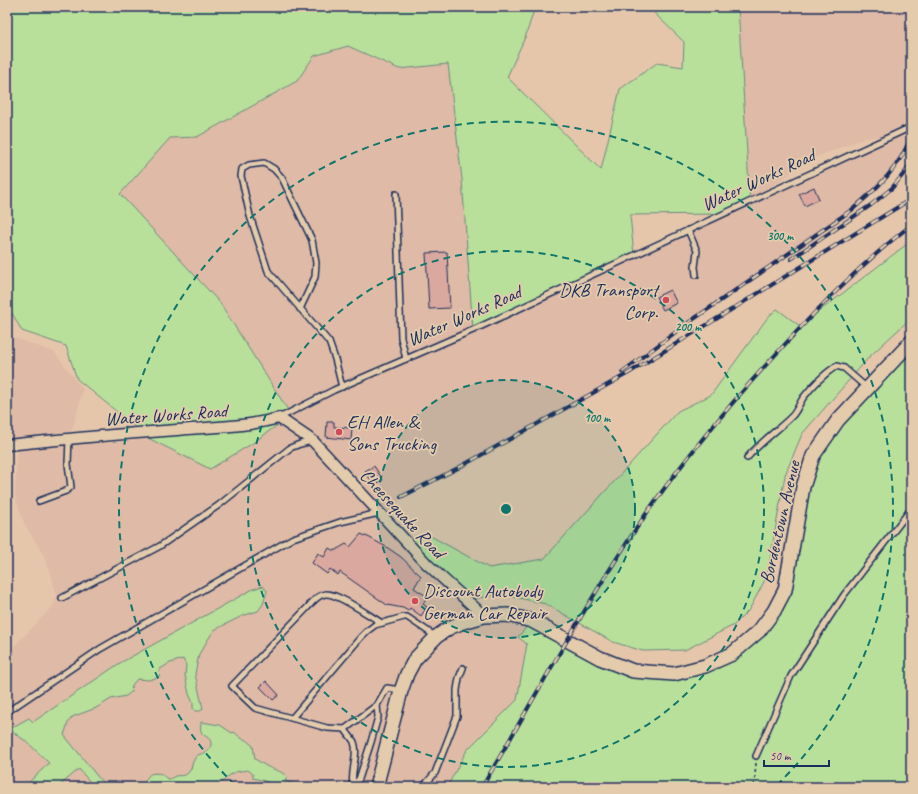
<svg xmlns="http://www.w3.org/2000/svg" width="918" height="794" font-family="Caveat,sans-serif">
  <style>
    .built { fill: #dfbaa6 }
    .green { fill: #b8e09b; stroke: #6a887c }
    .building { fill: #dba89f; stroke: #1b2f5e }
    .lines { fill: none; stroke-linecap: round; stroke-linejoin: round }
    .lane-casing { stroke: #1b2f5e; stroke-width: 8 }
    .street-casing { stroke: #1b2f5e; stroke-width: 13 }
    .secondary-casing { stroke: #1b2f5e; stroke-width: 16 }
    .path { stroke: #1b2f5e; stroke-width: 1.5; stroke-dasharray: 4 3; stroke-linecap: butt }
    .lane { stroke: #e4cbac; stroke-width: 5 }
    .street { stroke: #e4cbac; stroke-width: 10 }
    .secondary { stroke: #e4cbac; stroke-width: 13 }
    .rail-casing { stroke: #1b2f5e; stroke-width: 4 }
    .rail { stroke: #e4cbac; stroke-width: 2.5; stroke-dasharray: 8; stroke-linecap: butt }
    .ring { fill: none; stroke: #0f766e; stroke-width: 2; stroke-dasharray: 7 5 }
    .poi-dot { fill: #d1495b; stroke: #e4cbac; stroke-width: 1.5 }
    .labels { text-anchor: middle; stroke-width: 3.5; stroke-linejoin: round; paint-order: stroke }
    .street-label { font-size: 19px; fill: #1b2f5e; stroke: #e4cbac }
    .poi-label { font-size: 19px; fill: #1b2f5e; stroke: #e4cbac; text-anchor: start }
    .centre { fill: #0f766e; stroke: #e4cbac; stroke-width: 2 }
    .ring-label { font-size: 12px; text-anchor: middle; font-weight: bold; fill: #0f766e; stroke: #e4cbac; stroke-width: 3.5; stroke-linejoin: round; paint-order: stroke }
  </style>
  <rect width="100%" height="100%" fill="#e6c6ab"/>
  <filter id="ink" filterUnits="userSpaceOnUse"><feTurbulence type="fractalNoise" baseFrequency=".025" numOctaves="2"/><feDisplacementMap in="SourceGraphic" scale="8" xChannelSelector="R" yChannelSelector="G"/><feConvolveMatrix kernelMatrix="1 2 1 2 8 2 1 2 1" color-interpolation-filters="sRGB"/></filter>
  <g filter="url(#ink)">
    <!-- built -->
    <g class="built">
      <polygon points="738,7 911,7 911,135 909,142 901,157 893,170 874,190 853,209 688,323 586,398 458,468 401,497 388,518 484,616 532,621 517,700 467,749 447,787 7,787 7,654 53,606 57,596 49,568 44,556 24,523 15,496 17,450 150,439 174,451 291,415 220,303 120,194 170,138 197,137 297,81 314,56 348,46 399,69 448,64 462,179 473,330 896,135 865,138 809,160 750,202"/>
      <polygon points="7,324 10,336 54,352 83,389 72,431 15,439 7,438"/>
    </g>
    <!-- green -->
    <g class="green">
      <polygon points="7,7 535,7 526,35 507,77 601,170 620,89 657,63 683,67 684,42 649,8 649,7 738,7 750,202 722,214 630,215 634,256 473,330 462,179 448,64 399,69 348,46 314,56 297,81 197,137 170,138 120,194 220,303 291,415 253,443 210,469 150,439 77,379 66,346 22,331 7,304"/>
      <polygon points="911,241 911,318 870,356 802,434 785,475 767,576 749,610 734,625 685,650 643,651 613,642 546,604 501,594 468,600 407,543 425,533 489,568 544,559 678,411 711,395 768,317 777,309 800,326"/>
      <polygon points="911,342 911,787 447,787 467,750 517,700 527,644 518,637 532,621 600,658 674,674 732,654 774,611 813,456"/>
      <polygon points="263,586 267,591 263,604 258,611 242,616 214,630 199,654 195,674 203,709 200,711 195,711 193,708 193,703 189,694 185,675 186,665 183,659 170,663 160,669 159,677 149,680 137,679 132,685 131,692 126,696 111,699 96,708 72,717 68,723 64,735 106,787 94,787 79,769 58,787 24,787 49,763 27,742 9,729 29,718 33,722 120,663 253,589"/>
      <path d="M201,722L220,725L232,733L234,732L241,738L246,740L253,746L255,759C259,761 262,764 266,766C273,770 281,770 287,777L285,781L303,787H278L265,781L253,778V774L248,770C241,771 234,771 229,776C223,780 224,782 216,785L215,787H138C150,782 143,770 162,774C164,776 166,779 169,779C171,779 173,777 175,776C180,775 185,777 189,772C192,768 192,762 195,758C199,751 209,756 211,745C212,736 202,737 201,731C200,729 201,725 201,722Z"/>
    </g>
    <!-- building -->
    <g class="building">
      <polygon points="814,187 819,199 805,206 799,194"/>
      <polygon points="447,252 450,308 429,309 426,253"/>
      <polygon points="670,290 677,303 663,310 656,297"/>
      <polygon points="327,422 334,422 334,427 352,428 351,440 326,437"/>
      <polygon points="374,466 383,480 374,485 365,471"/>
      <polygon points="361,534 370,538 388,548 401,557 421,576 414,588 428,597 423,604 427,607 421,616 410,608 408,611 403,608 387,605 340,572 338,575 330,569 327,574 312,563 318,553 324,557 329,548 334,551 346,544 350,547"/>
      <polygon points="266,681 279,695 273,700 260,687"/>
    </g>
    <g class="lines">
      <!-- lane casing -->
      <g class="lane-casing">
        <g id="lane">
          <polyline points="396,194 401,338 406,359"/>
          <polyline points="688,230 697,251 695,267 696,275"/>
          <polyline points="300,309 315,277 316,263 312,240 282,178 274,169 264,163 249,165 242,169 241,176 250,216 268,271 329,342 335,359 342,387"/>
          <polyline points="279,418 334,390 473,330 911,127"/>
          <path d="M747,458C760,442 777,431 792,416C797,411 799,404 803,398C813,385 823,375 836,366L844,368L867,388"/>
          <polyline points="39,501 66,491 71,487 68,464 69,438"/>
          <polyline points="62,598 160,546 219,505 290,448 300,444 312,441"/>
          <path d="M382,623C371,617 337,592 325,594C318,595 312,602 308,607L232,686L255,708L327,728L345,729L377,705L387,688L400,690"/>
          <polyline points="7,712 100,649 293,538 340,522 379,513"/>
          <polyline points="292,718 361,637 367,631 375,625 404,617 407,617 435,636"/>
          <path d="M345,729C347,733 352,738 354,742C359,755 350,771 353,785"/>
          <polyline points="756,756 791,676 844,595 911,509"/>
          <polyline points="352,787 359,779 371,742 378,717 377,705"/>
          <polyline points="423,787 435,773 457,716 457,690 459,678 463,668"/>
        </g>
      </g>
      <!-- street casing -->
      <g class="street-casing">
        <path id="street" d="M7,445C64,439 120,434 177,430C211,427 246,427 279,418L313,441L427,564L484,616"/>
      </g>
      <!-- secondary casing -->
      <g class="secondary-casing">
        <polyline id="secondary" points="376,787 401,691 407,674 415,659 436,637 449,628 463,622 484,616 508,615 532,621 600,658 633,671 674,674 705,666 732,654 759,631 774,611 785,590 803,487 813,456 838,420 911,342"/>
      </g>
      <!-- path -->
      <polyline class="path" points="754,787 756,763"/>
      <!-- lane -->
      <use href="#lane" class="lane"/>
      <!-- street -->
      <use href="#street" class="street"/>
      <!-- secondary -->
      <use href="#secondary" class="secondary"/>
      <!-- rail casing -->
      <g class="rail-casing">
        <g id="rail">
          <polyline points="791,259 871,205 892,188 906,171 911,162"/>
          <path d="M622,372L688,323L853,209C876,189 902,166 911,135"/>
          <polyline points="401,497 458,468 627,374 911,199"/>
          <path d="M482,787C536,696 586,602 646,514C685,458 730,404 777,353C819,307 861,264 911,225"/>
        </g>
      </g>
      <!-- rail -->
      <use href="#rail" class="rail"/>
    </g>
  </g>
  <!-- distance rings -->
  <circle cx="506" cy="509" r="129" fill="#0f766e" fill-opacity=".12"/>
  <g class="ring">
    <circle cx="506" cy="509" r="129"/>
    <circle cx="506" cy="509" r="258"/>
    <path d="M235 785A387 387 0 1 1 777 785"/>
  </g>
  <!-- markers -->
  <g class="poi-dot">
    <circle cx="666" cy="300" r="4"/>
    <circle cx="339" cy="432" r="4"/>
    <circle cx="415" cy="601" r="4"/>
  </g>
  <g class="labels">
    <!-- street labels -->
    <g class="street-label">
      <text transform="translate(758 179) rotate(-25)" y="7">Water Works Road</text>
      <text transform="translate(464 315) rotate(-24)" y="7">Water Works Road</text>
      <text transform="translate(166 414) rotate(-4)" y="7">Water Works Road</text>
      <text transform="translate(403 513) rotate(47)" y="7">Cheesequake Road</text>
      <text transform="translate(779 522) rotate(-77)" y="7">Bordentown Avenue</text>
    </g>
    <!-- poi labels -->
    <g class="poi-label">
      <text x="658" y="296" text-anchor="end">DKB Transport<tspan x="658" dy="22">Corp.</tspan></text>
      <text x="347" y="428">EH Allen &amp;<tspan x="347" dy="22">Sons Trucking</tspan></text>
      <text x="423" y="597">Discount Autobody<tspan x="423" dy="22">German Car Repair</tspan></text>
    </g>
  </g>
  <circle cx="506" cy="509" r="6" class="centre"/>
  <g class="ring-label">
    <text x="780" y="240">300 m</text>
    <text x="688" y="331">200 m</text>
    <text x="597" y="422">100 m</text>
  </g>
  <!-- margin -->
  <rect width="918" height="794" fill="none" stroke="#e4cbac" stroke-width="24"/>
  <rect x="12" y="12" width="894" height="770" fill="none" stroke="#1b2f5e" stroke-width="1.5" filter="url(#ink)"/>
  <!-- scale -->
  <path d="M764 760v6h65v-6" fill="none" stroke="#1b2f5e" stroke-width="2"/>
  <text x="770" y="760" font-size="12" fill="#1b2f5e" stroke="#e4cbac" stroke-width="3" paint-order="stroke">50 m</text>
</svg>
